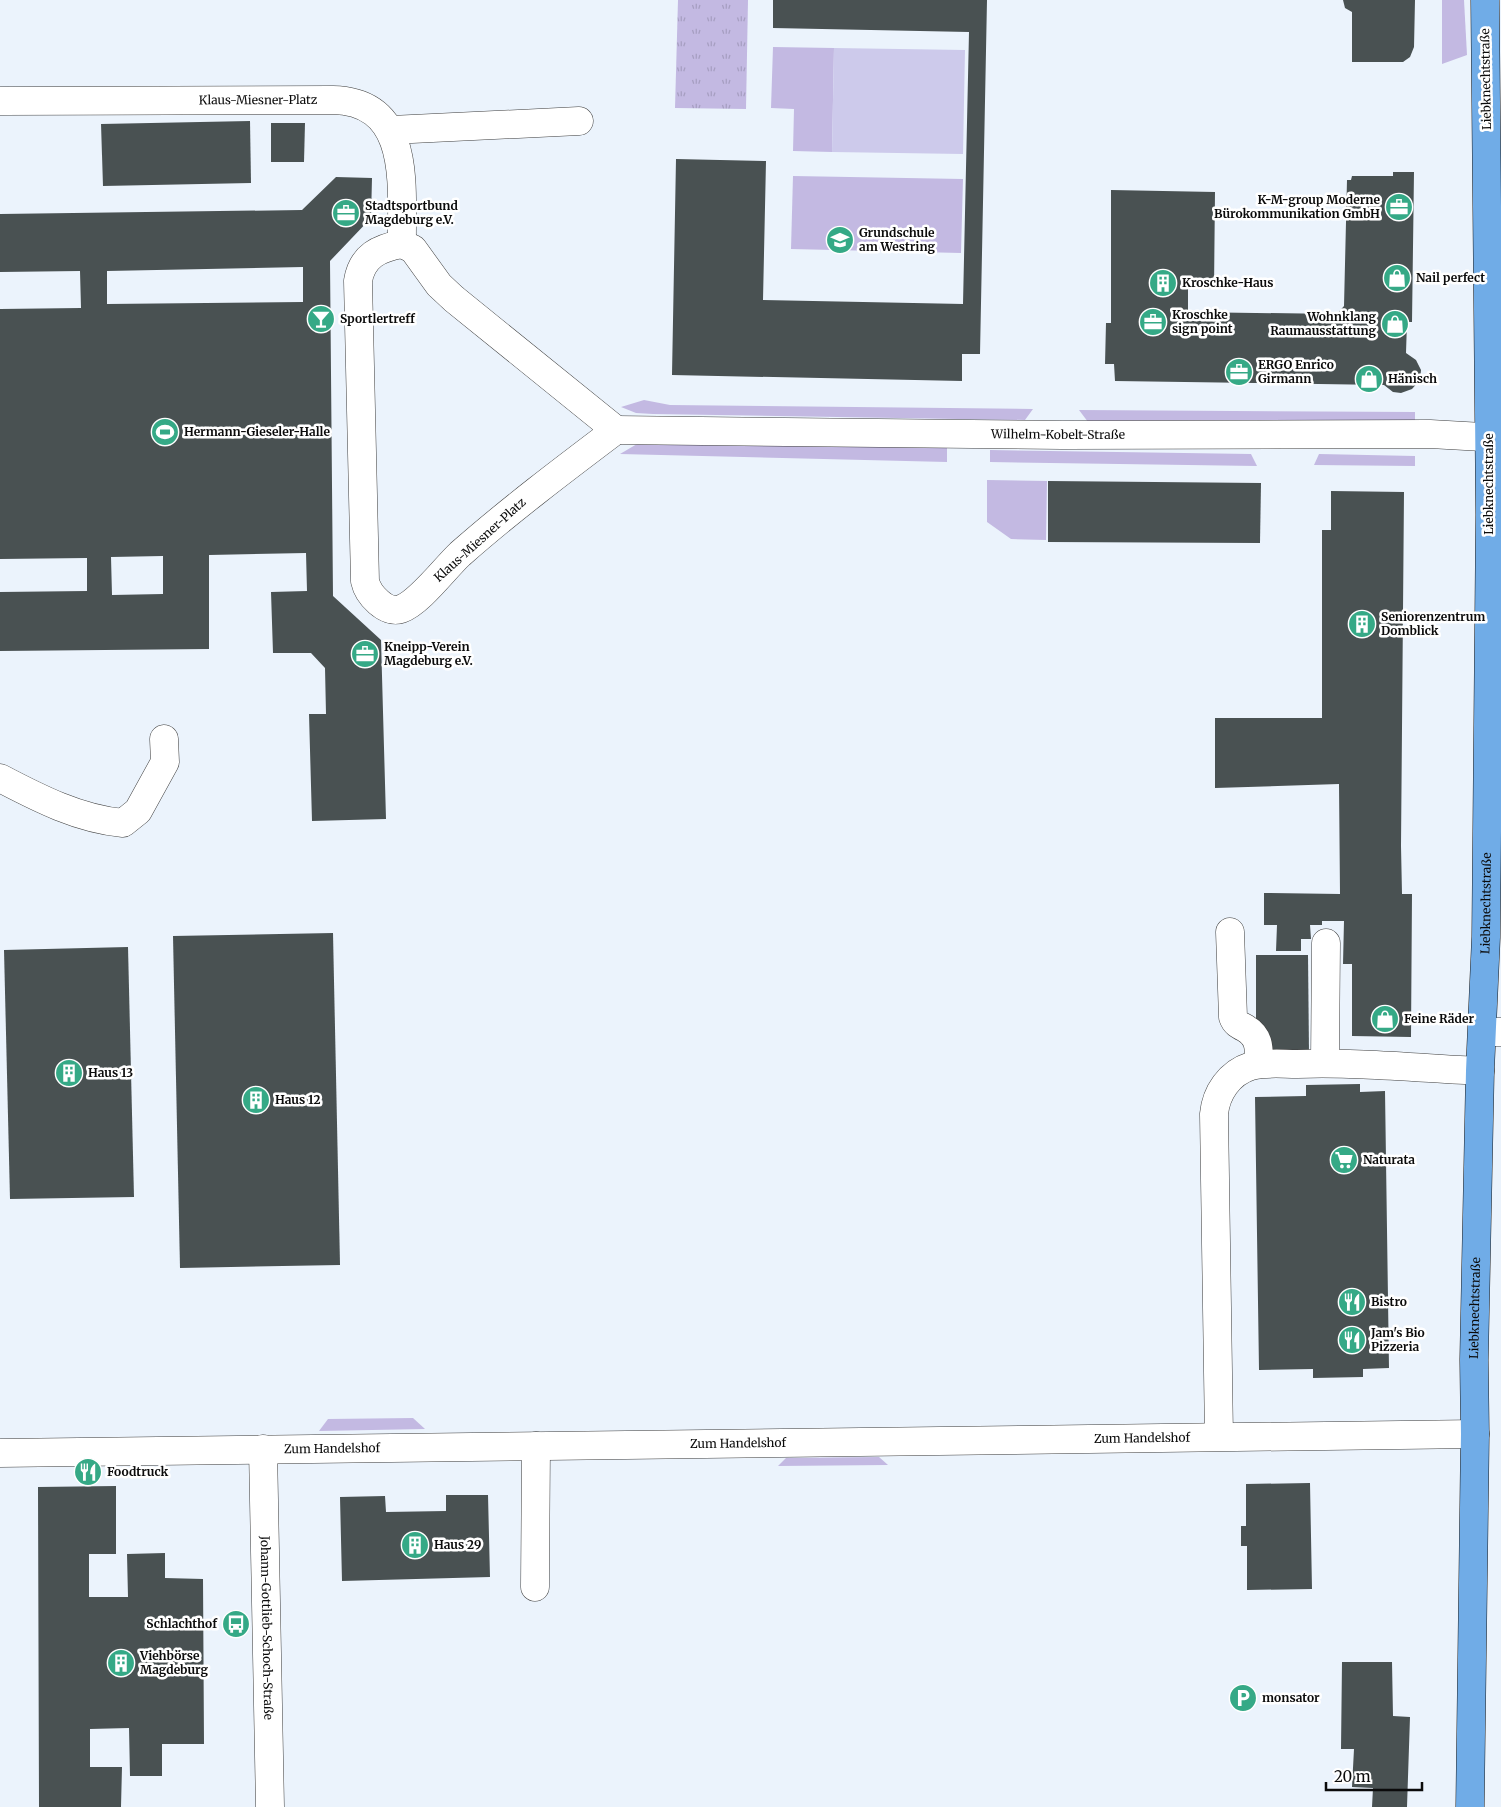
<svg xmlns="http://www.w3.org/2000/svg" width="1501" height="1807" font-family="Merriweather,serif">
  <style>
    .grass { fill: #c3b9e2 }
    .park { fill: url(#park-tufts) }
    .pitch { fill: #cdcaeb }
    .building { fill: #495152; fill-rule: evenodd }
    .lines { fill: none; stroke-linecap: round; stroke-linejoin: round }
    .minor-casing { stroke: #3e3e3e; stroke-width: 29 }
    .major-casing { stroke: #1c1c1c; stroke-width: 29 }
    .minor { stroke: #fff; stroke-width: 28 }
    .major { stroke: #70ace7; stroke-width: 28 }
    .labels { text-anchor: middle; stroke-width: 5; stroke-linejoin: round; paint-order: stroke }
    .street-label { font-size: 12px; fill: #0b0b0b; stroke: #fff }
    .poi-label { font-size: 12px; font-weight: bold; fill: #0b0b0b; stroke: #fff; text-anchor: start }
  </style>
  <defs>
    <pattern id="park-tufts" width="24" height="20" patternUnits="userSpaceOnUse" patternTransform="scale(1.25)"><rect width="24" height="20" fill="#c3b9e2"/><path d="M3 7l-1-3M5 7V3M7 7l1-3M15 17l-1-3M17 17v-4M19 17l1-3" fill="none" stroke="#a69ec1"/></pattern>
  </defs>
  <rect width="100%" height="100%" fill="#ebf3fc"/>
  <!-- grass -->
  <g class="grass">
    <polygon points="1442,0 1464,0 1467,55 1442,64"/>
    <polygon points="773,47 834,48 832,152 793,151 794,109 771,108"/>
    <polygon points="793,176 963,179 961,253 791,249"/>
    <polygon points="644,400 670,405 1033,409 1025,420 653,414 636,413 621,407"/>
    <polygon points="1079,410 1415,412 1415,425 1088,422"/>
    <polygon points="650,441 947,448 947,462 620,454 637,444"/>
    <polygon points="990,450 1251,454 1257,466 990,462"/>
    <polygon points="1319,454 1415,456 1415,466 1314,465"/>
    <polygon points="987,480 1047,481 1046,540 1011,539 987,522"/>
    <polygon points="413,1418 425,1429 319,1431 328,1419"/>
    <polygon points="879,1457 888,1465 778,1466 786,1458"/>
  </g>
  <!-- park -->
  <polygon class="park" points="678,0 748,0 746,109 675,108"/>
  <!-- pitch -->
  <polygon class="pitch" points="834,48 965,50 963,154 832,152"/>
  <!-- building -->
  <g class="building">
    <polygon points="773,0 987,0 980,354 962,354 962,381 672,375 676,159 766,161 763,300 963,304 969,32 773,28"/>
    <polygon points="1343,0 1415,0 1414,47 1410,57 1403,62 1352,62 1352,12 1345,8"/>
    <polygon points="250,121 251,183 103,186 101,124"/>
    <polygon points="271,123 305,123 304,162 271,162"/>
    <polygon points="1393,172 1414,172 1412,322 1407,322 1406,353 1416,360 1421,370 1420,380 1412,389 1401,393 1393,392 1384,385 1115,381 1114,364 1105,364 1106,323 1111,323 1111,190 1215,192 1214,289 1188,289 1188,312 1337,314 1344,306 1347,180 1351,180 1352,176 1393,176"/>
    <path d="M336,177L372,178L371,218L330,261L333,596L381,640L386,819L312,821L309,714H326L325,668L311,653H273L271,592L307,591L306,553L209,555V649L0,651V592L87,591V558L0,559V309L81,308L80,271L0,272V214L302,210ZM303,267V302L107,304V271ZM163,556V594L112,595L111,557Z"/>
    <polygon points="1048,481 1261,483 1260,543 1048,542"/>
    <polygon points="1331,491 1404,492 1401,846 1402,894 1412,894 1411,1037 1352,1036 1352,964 1343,964 1344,921 1322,921 1322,925 1310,925 1311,939 1301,939 1301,951 1276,951 1277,925 1264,925 1264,893 1340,894 1339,784 1215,788 1215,718 1322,718 1322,530 1331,530"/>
    <polygon points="333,933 340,1265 180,1268 173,936"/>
    <polygon points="128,947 134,1197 10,1199 4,950"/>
    <polygon points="1256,955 1308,955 1309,1053 1256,1054"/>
    <polygon points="1360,1084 1360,1092 1385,1091 1389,1368 1363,1369 1363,1377 1313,1378 1313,1369 1259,1370 1255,1097 1306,1096 1306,1085"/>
    <polygon points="1310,1483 1312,1589 1247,1590 1247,1546 1241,1546 1241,1526 1246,1526 1246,1484"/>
    <polygon points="116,1486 116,1554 89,1554 89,1597 128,1597 127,1554 165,1553 165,1578 203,1579 204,1744 162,1744 162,1776 130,1776 129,1728 90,1729 90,1767 122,1767 121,1807 39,1807 38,1487"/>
    <polygon points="446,1495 488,1495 490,1577 342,1581 340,1497 385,1496 386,1512 446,1511"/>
    <polygon points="1342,1662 1392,1662 1393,1716 1410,1717 1407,1807 1372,1807 1373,1788 1352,1787 1354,1749 1341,1749"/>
  </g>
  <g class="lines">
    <!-- minor casing -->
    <g class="minor-casing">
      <g id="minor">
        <path id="s1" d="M0,101L333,100C413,102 401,187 402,244"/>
        <polyline points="391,130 579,121"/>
        <path d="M402,244L413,249L439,285L454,299L616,430C563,470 510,510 460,554C445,568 419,603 401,609C386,614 368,595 365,581L358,281C362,256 379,248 402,244Z"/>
        <path id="s2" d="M616,430L1062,435L1430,434L1501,438"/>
        <path d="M0,778C38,798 79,819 123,823L138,811L165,762L164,739"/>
        <path d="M1230,932L1233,1017C1235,1023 1239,1025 1245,1028C1260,1037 1259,1048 1259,1064"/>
        <polyline points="1483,1032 1501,1032"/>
        <polyline points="1325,1063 1326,943"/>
        <path d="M1219,1436L1214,1114C1216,1093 1229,1073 1251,1066C1265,1062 1282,1064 1297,1064C1358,1062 1419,1068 1480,1071"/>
        <path id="s3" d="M263,1449L270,1807"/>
        <path id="s4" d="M0,1453L1475,1434"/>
        <polyline points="535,1587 536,1446"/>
      </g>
    </g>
    <!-- major casing -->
    <g class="major-casing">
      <g id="major">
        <path id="s5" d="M1470,1807L1475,1434L1474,1360L1480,1071L1486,937L1490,515L1485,0"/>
      </g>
    </g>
    <!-- minor -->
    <use href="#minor" class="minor"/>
    <!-- major -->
    <use href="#major" class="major"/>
  </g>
  <!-- icons -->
  <defs>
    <g id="office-disc" transform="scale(1.4375)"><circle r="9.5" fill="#35a986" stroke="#fff"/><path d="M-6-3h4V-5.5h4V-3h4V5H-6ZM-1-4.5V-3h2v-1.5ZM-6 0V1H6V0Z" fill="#fff"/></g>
    <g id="school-disc" transform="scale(1.4375)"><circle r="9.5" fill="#35a986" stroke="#fff"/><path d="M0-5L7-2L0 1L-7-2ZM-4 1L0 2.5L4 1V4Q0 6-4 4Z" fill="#fff"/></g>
    <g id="shop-disc" transform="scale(1.4375)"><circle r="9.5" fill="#35a986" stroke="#fff"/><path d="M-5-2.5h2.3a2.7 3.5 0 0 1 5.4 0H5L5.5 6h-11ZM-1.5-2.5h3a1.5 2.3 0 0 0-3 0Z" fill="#fff"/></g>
    <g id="building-disc" transform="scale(1.4375)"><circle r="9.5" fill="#35a986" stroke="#fff"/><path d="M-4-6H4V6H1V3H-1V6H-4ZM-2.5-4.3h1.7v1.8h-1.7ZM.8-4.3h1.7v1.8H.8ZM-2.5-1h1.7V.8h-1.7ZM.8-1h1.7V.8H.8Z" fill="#fff"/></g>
    <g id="bar-disc" transform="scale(1.4375)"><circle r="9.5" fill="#35a986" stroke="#fff"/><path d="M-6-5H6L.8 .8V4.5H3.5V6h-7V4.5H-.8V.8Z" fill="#fff"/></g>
    <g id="stadium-disc" transform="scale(1.4375)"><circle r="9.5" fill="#35a986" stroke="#fff"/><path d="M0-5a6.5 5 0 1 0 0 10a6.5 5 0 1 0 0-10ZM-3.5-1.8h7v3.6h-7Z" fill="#fff"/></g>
    <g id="supermarket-disc" transform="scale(1.4375)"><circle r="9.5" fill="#35a986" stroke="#fff"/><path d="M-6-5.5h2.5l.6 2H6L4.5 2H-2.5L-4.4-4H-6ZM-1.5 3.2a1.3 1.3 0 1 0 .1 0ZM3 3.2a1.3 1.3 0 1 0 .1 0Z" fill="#fff"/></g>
    <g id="restaurant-disc" transform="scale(1.4375)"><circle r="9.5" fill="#35a986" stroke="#fff"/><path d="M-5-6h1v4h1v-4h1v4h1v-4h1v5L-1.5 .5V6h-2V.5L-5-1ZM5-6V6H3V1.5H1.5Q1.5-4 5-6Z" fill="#fff"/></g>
    <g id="bus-disc" transform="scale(1.4375)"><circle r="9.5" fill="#35a986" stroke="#fff"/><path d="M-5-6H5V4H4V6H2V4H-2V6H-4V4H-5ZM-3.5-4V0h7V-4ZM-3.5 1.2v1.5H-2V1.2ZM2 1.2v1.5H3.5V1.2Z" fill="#fff"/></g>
    <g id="parking-disc" transform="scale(1.4375)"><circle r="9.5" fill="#35a986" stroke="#fff"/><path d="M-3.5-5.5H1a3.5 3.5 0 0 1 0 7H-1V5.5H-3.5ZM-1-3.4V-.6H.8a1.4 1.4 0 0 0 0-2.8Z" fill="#fff"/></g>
  </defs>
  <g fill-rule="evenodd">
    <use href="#office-disc" x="1399" y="207"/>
    <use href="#office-disc" x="346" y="213"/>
    <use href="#school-disc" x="840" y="240"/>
    <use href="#shop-disc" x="1397" y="278"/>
    <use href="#building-disc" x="1163" y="283"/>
    <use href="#bar-disc" x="321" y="319"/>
    <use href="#office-disc" x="1153" y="322"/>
    <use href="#shop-disc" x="1395" y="324"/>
    <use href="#office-disc" x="1239" y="372"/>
    <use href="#shop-disc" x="1369" y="379"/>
    <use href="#stadium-disc" x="165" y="432"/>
    <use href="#building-disc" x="1362" y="624"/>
    <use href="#office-disc" x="365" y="654"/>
    <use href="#shop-disc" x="1385" y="1019"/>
    <use href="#building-disc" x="69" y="1073"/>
    <use href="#building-disc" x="256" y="1100"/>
    <use href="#supermarket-disc" x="1344" y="1160"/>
    <use href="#restaurant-disc" x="1352" y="1302"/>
    <use href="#restaurant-disc" x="1352" y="1340"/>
    <use href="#restaurant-disc" x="88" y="1472"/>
    <use href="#building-disc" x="415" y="1545"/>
    <use href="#bus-disc" x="236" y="1624"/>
    <use href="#building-disc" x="121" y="1663"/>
    <use href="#parking-disc" x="1243" y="1698"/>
  </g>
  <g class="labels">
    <!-- street labels -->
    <g class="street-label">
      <text transform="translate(1486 79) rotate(-91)" y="4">Liebknechtstraße</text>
      <text dy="4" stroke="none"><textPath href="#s1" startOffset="258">Klaus-Miesner-Platz</textPath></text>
      <text dy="4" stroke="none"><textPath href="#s2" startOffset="442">Wilhelm-Kobelt-Straße</textPath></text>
      <text transform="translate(1489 484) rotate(-90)" y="4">Liebknechtstraße</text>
      <text transform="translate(480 540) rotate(-42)" y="4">Klaus-Miesner-Platz</text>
      <text dy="4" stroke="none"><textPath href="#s5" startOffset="904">Liebknechtstraße</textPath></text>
      <text dy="4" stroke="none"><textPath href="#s5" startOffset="499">Liebknechtstraße</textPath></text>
      <text dy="4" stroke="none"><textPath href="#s4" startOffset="1142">Zum Handelshof</textPath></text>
      <text dy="4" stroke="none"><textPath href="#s4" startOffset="738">Zum Handelshof</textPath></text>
      <text dy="4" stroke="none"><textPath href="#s4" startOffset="332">Zum Handelshof</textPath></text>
      <text dy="4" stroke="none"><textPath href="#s3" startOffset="179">Johann-Gottlieb-Schoch-Straße</textPath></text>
    </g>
    <!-- poi labels -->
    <g class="poi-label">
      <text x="1380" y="204" text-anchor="end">K-M-group Moderne<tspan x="1380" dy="14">Bürokommunikation GmbH</tspan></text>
      <text x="365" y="210">Stadtsportbund<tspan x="365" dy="14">Magdeburg e.V.</tspan></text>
      <text x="859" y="237">Grundschule<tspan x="859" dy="14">am Westring</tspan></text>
      <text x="1416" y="282">Nail perfect</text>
      <text x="1182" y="287">Kroschke-Haus</text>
      <text x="1172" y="319">Kroschke<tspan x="1172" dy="14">sign point</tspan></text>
      <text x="1376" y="321" text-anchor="end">Wohnklang<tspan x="1376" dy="14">Raumausstattung</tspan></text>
      <text x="340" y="323">Sportlertreff</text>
      <text x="1258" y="369">ERGO Enrico<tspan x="1258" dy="14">Girmann</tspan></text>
      <text x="1388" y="383">Hänisch</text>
      <text x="184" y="436">Hermann-Gieseler-Halle</text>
      <text x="1381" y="621">Seniorenzentrum<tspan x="1381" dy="14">Domblick</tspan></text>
      <text x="384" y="651">Kneipp-Verein<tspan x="384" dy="14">Magdeburg e.V.</tspan></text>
      <text x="1404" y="1023">Feine Räder</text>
      <text x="88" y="1077">Haus 13</text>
      <text x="275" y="1104">Haus 12</text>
      <text x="1363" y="1164">Naturata</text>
      <text x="1371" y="1306">Bistro</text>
      <text x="1371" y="1337">Jam's Bio<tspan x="1371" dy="14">Pizzeria</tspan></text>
      <text x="107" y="1476">Foodtruck</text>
      <text x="434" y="1549">Haus 29</text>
      <text x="217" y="1628" text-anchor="end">Schlachthof</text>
      <text x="140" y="1660">Viehbörse<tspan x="140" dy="14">Magdeburg</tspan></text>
      <text x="1262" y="1702">monsator</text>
    </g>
  </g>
  <!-- scale -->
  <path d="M1326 1782v8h96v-8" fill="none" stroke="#0b0b0b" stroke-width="2.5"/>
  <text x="1334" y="1782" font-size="15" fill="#0b0b0b" stroke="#ffffff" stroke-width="4" paint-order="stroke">20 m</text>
</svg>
